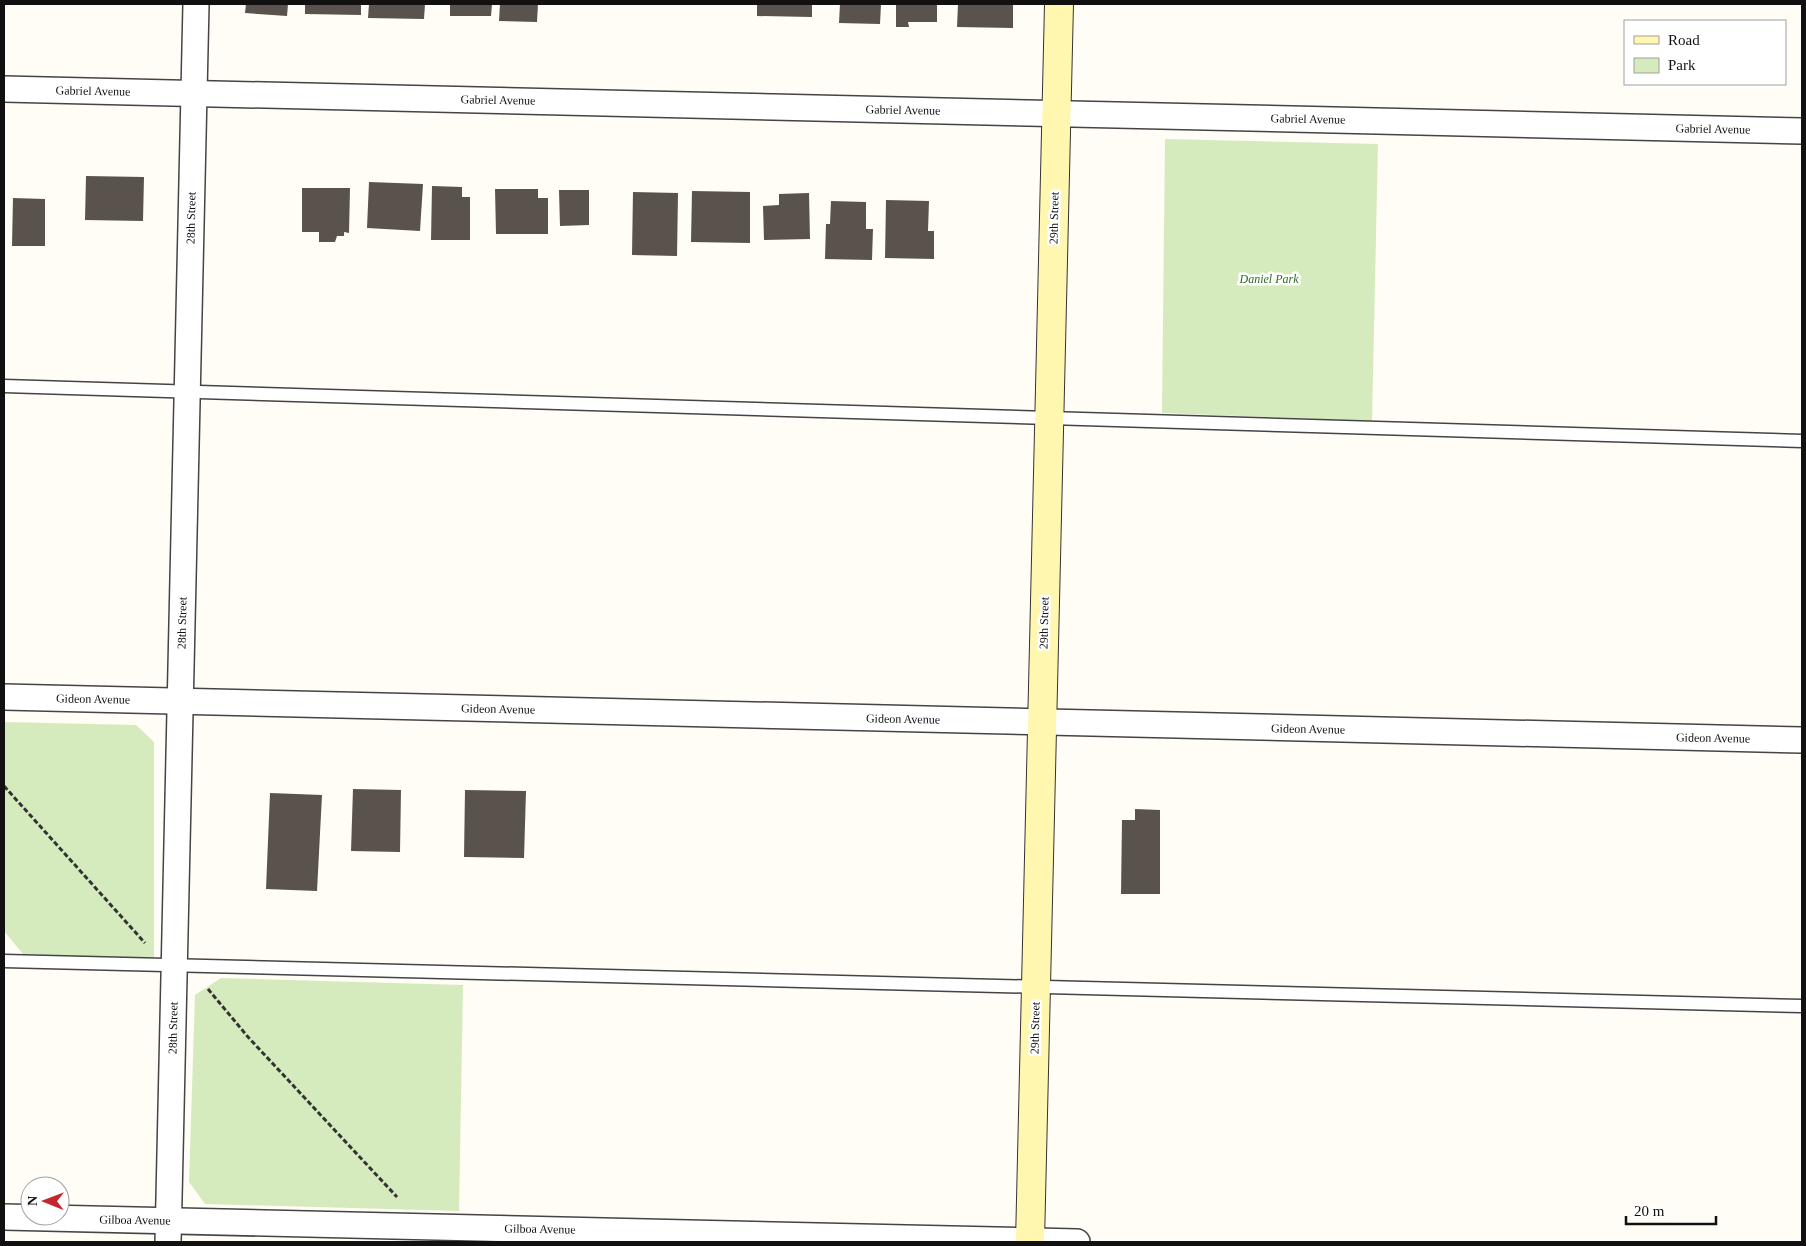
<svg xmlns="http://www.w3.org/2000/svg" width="1806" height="1246" font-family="Georgia,serif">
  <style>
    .green { fill: #d5ebbd }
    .building { fill: #5a524d }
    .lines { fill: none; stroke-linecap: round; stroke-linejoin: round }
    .lane-casing { stroke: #444; stroke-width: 15 }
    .street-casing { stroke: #444; stroke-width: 28 }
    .secondary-casing { stroke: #333; stroke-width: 30 }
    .path { stroke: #333; stroke-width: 3; stroke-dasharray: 5 2.5; stroke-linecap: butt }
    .lane { stroke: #fff; stroke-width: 12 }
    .street { stroke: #fff; stroke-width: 25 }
    .secondary { stroke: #fff6b0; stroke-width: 28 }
    .labels { text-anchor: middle; stroke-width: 5; stroke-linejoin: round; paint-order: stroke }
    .street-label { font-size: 12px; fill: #111; stroke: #fff }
    .park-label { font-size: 12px; font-style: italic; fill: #2f6b1f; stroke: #fff }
  </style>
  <rect width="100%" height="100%" fill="#fffdf5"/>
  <!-- green -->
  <g class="green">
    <polygon points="1165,139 1378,144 1372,421 1162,413"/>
    <polygon points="4,722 136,725 154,742 154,959 23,954 4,931"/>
    <polygon points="221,978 463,985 459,1211 205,1204 189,1182 195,995"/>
  </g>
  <!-- building -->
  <g class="building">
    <polygon points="246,4 288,4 287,16 245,13"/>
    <polygon points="305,4 361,4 361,15 305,14"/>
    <polygon points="369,4 425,4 424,19 368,18"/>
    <polygon points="450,4 492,4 491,16 450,16"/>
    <polygon points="500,4 538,4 537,22 499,21"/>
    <polygon points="757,4 812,4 812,17 757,16"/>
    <polygon points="840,4 881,4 880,24 839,23"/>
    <polygon points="896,4 937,4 937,22 908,22 909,27 896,27"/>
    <polygon points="958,4 1013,4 1013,28 957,27"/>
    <polygon points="86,176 144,177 143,221 85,220"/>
    <polygon points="369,182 423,184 420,231 367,228"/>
    <polygon points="432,186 462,187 462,197 470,197 470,240 431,240"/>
    <polygon points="302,188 350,188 349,233 344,232 344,236 337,236 335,242 319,242 319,232 302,232"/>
    <polygon points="495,189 538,189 538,198 548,198 548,234 496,234"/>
    <polygon points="559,190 589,190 589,225 560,226"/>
    <polygon points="692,191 750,192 750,243 691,242"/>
    <polygon points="633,192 678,193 677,256 632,255"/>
    <polygon points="809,193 810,239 764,240 763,206 779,205 779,194"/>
    <polygon points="13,198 45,199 45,246 12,246"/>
    <polygon points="886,200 929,201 928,231 934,231 934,259 885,258"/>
    <polygon points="831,201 866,202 866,229 873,229 872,260 825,259 826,224 830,224"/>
    <polygon points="353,789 401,790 400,852 351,851"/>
    <polygon points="465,790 526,791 524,858 464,857"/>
    <polygon points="270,793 322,795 317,891 266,889"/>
    <polygon points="1135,809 1160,810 1160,894 1121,894 1122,820 1135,820"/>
  </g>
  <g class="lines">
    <!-- lane casing -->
    <g class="lane-casing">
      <g id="lane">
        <polyline points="4,386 1802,441"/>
        <polyline points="4,961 1802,1006"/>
      </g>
    </g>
    <!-- street casing -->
    <g class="street-casing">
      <g id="street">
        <polyline points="4,89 1802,131"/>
        <polyline points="4,697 1802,740"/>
        <polyline points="4,1217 1077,1242"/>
        <polyline points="168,1242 196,4"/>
      </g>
    </g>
    <!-- secondary casing -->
    <g class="secondary-casing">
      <polyline id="secondary" points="1030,1242 1059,4"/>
    </g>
    <!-- path -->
    <g class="path">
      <polyline points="4,786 145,943"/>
      <polyline points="208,989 248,1037 397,1197"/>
    </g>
    <!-- lane -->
    <use href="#lane" class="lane"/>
    <!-- street -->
    <use href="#street" class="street"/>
    <!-- secondary -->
    <use href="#secondary" class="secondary"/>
  </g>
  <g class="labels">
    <!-- street labels -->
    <g class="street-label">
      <text transform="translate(93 91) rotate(1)" y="4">Gabriel Avenue</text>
      <text transform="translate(498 100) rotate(1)" y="4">Gabriel Avenue</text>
      <text transform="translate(903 110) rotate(1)" y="4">Gabriel Avenue</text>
      <text transform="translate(1308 119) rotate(1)" y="4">Gabriel Avenue</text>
      <text transform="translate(1713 129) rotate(1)" y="4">Gabriel Avenue</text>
      <text transform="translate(191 218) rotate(-89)" y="4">28th Street</text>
      <text transform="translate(1054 218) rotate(-89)" y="4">29th Street</text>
      <text transform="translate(182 623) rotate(-89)" y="4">28th Street</text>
      <text transform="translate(1044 623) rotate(-89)" y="4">29th Street</text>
      <text transform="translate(93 699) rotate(1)" y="4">Gideon Avenue</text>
      <text transform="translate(498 709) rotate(1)" y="4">Gideon Avenue</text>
      <text transform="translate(903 719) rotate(1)" y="4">Gideon Avenue</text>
      <text transform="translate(1308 729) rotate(1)" y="4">Gideon Avenue</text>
      <text transform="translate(1713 738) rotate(1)" y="4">Gideon Avenue</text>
      <text transform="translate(173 1028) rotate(-89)" y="4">28th Street</text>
      <text transform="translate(1035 1028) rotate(-89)" y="4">29th Street</text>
      <text transform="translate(135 1220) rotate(1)" y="4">Gilboa Avenue</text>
      <text transform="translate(540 1229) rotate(1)" y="4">Gilboa Avenue</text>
    </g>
    <!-- park labels -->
    <g class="park-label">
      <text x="1269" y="283">Daniel Park</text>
    </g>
  </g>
  <!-- border -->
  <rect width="1806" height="1246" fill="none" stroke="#111111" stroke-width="10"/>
  <!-- legend -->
  <rect x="1624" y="20" width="162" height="65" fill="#ffffff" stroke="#a0a0a0"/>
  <rect x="1634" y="36" width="25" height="8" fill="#fff6b0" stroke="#a0a0a0"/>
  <text x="1668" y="45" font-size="15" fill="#111111">Road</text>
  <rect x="1634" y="58" width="25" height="15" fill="#d5ebbd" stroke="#a0a0a0"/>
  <text x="1668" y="70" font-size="15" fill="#111111">Park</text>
  <!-- north arrow -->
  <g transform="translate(45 1201) rotate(271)"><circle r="24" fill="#ffffff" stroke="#a0a0a0"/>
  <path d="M0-4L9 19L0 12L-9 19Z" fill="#c4262e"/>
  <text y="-8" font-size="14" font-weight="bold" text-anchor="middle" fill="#111111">N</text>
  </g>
  <!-- scale -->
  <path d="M1626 1216v8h90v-8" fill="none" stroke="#111111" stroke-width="2.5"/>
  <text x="1634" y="1216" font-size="15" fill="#111111" stroke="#ffffff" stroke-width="4" paint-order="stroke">20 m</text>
</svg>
